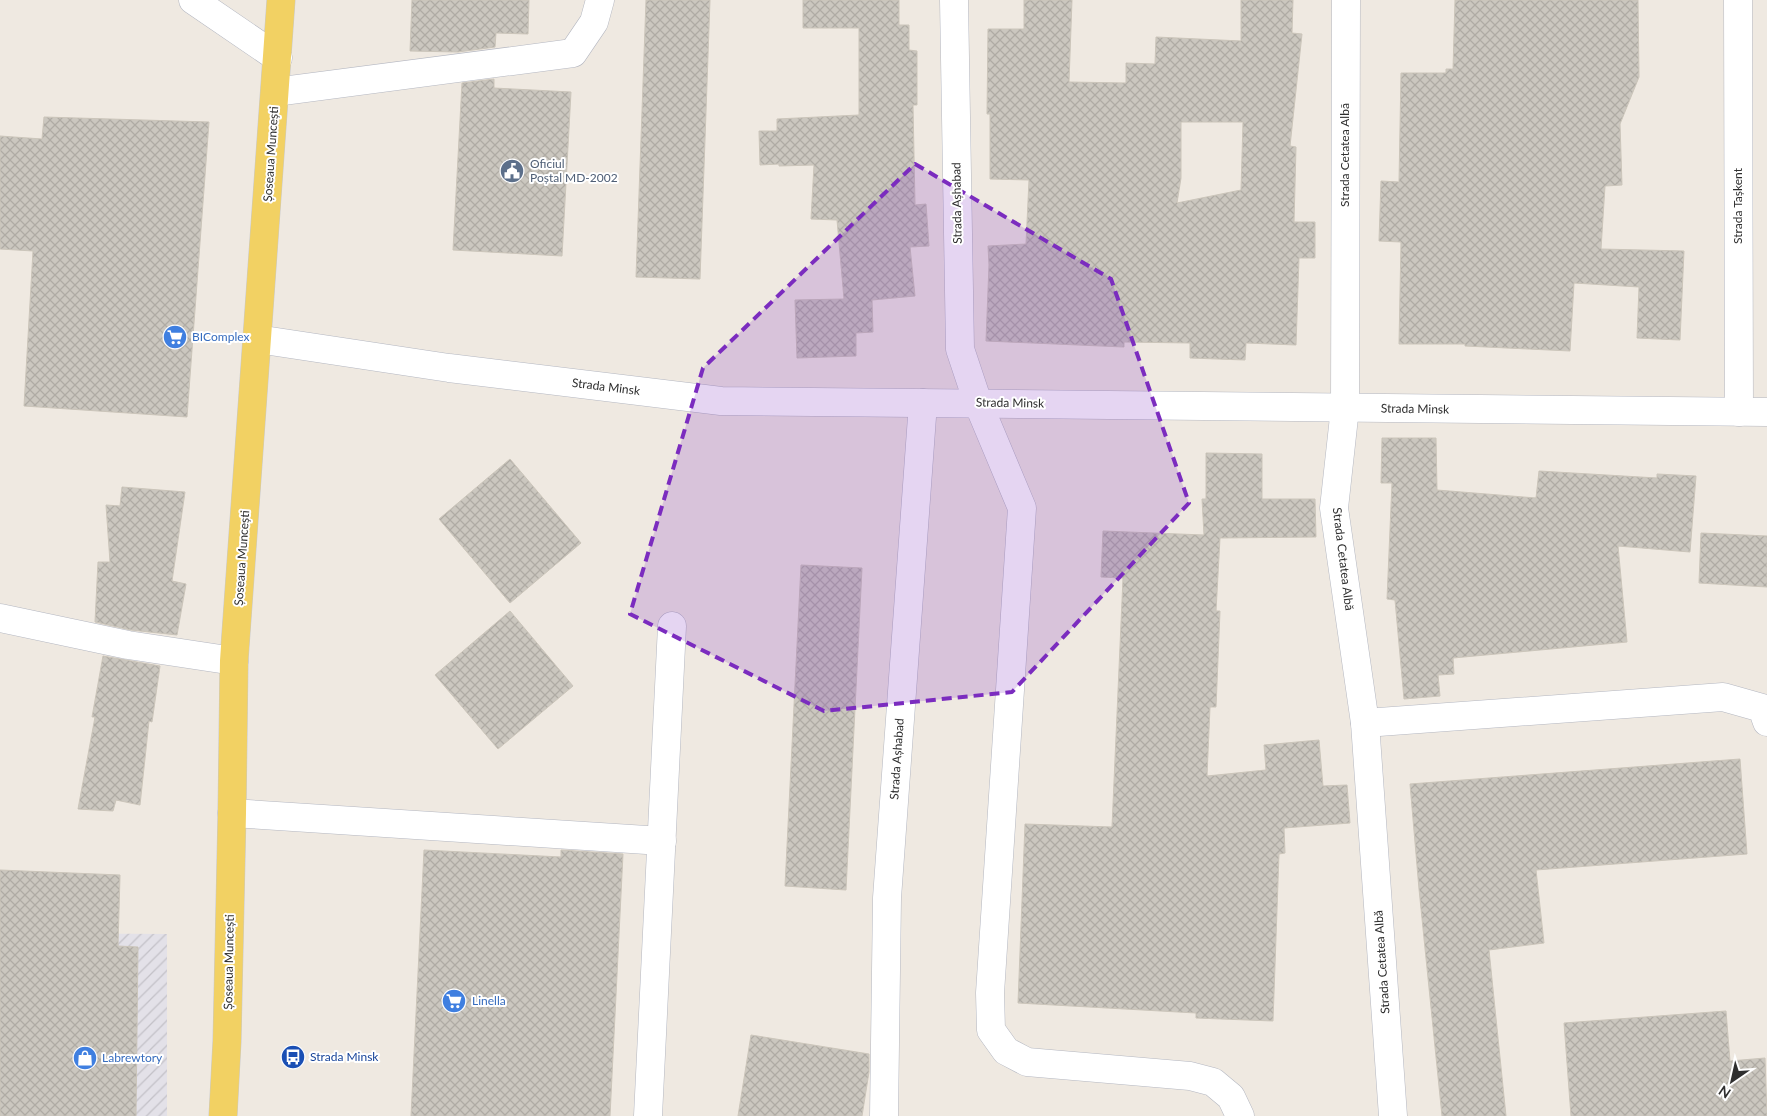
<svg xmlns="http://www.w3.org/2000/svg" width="1767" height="1116" font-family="Lato,sans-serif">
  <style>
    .industrial { fill: url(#industrial-furrows) }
    .building { fill: url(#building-cross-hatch); stroke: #cbc5ba; fill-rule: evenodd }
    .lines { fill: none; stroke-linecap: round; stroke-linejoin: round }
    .minor-casing { stroke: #b4b7c1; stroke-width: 29 }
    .major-casing { stroke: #c9c9c9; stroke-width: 29 }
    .minor { stroke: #fff; stroke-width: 28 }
    .major { stroke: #f2d163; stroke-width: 28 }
    .marked { fill: #7b2cbf; fill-opacity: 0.2; stroke: #7b2cbf; stroke-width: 4; stroke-dasharray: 10 6; stroke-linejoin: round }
    .labels { text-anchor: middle; stroke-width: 4; stroke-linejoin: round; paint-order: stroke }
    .street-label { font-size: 12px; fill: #2e2e2e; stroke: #fff }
    .service-label { font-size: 12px; fill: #4e5e75; stroke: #fff; text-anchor: start }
    .shop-label { font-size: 12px; fill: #366cbe; stroke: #fff; text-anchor: start }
    .transit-label { font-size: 12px; fill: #164399; stroke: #fff; text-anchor: start }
  </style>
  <defs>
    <pattern id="industrial-furrows" width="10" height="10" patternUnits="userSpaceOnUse" patternTransform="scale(1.25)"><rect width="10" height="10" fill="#e3e1e8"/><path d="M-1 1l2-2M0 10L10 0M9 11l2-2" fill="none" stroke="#c3c1c7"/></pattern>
    <pattern id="building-cross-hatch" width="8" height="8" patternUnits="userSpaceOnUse" patternTransform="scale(1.25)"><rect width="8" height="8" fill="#cbc7bf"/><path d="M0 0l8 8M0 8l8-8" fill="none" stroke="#afaba4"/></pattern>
  </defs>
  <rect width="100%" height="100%" fill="#efe9e1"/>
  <!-- industrial -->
  <polygon class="industrial" points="10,933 167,934 167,1116 9,1116"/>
  <!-- building -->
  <g class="building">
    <polygon points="412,0 529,0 528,34 496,33 495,47 458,52 410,51"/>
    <polygon points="646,0 710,0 700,279 636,277"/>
    <polygon points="803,0 899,0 899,25 909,25 909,50 917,51 917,105 913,105 915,205 926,204 929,246 910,247 915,296 872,300 873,332 856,333 856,356 797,358 795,300 844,299 837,220 811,219 814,165 779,166 779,164 760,165 759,131 777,131 777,119 859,115 859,28 803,28"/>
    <path d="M1024,0H1072L1069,82L1126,83V63L1155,64L1156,37L1241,41V0H1293L1292,33L1302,34L1290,146L1296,147L1294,222H1315V258H1299L1296,345L1246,343L1245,360L1190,358V343L1124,342V347L986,341L989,265L988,246L1026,244L1029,180L990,179V114H987L988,29H1024ZM1181,122H1243L1241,190L1177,203L1181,178Z"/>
    <polygon points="1455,0 1638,0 1639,77 1620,124 1622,185 1605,186 1601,249 1684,251 1680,340 1637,338 1639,287 1574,283 1570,351 1465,346 1465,344 1399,344 1401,242 1379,241 1381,181 1399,182 1401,73 1446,73 1446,69 1453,69"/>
    <polygon points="494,79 494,88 571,92 562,256 453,250 462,83"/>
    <polygon points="44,117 209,122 187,417 24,406 33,251 0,249 0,136 42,139"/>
    <polygon points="1382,438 1436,438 1437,490 1536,498 1539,471 1657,478 1657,474 1696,476 1690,552 1618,546 1627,642 1453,658 1454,674 1438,675 1440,696 1404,699 1395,600 1387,599 1392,483 1381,483"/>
    <polygon points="1206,453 1262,454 1262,499 1315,499 1316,537 1220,538 1216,611 1220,611 1216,707 1210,707 1207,776 1266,770 1264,745 1319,740 1323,786 1347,785 1350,823 1284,828 1285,853 1279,854 1273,1021 1196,1018 1196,1013 1018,1003 1025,824 1112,827 1123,578 1101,577 1103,531 1204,535 1202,499 1206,499"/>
    <polygon points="510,459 581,543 510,603 439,519"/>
    <polygon points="122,487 185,492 172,581 186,584 177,635 131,630 95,622 98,562 110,562 106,505 120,506"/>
    <polygon points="1701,533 1767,536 1767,587 1699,583"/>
    <polygon points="801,565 862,568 846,890 785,886"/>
    <polygon points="510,611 573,686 498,749 435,675"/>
    <polygon points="103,656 160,666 152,722 149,721 140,805 116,800 113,811 78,809 95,717 92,717"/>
    <polygon points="1740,759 1747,854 1536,870 1544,943 1489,950 1506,1116 1442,1116 1419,889 1410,784"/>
    <polygon points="424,850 561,857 561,850 623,854 610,1116 411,1116"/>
    <polygon points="0,870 120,875 118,946 138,947 136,1116 0,1116"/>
    <polygon points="1726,1011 1730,1061 1765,1058 1767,1116 1571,1116 1564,1023"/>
    <polygon points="751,1035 869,1054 869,1072 862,1116 738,1116"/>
  </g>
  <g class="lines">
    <!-- minor casing -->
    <g class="minor-casing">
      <g id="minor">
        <polyline points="193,0 278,58"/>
        <polyline points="954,0 960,349 978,403 1022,508 990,993 991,1030 1006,1051 1027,1062 1190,1076 1213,1082 1231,1097 1240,1116"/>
        <polyline points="1346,0 1345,408 1334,508 1365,723 1393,1116"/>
        <polyline points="1738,0 1739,412"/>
        <polyline points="275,92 573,53 594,22 600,0"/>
        <polyline points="257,339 449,368 721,401 1767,412"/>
        <polyline points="0,618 128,645 234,661"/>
        <polyline points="1365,723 1723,697 1762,708 1767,722"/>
        <polyline points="232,813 662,841"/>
        <polyline points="648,1116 672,626"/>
        <polyline points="884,1116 887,898 923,403"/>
      </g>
    </g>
    <!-- major casing -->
    <g class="major-casing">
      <polyline id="major" points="223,1116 227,1041 232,813 234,661 281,0"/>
    </g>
    <!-- minor -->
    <use href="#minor" class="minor"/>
    <!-- major -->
    <use href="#major" class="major"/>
  </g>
  <!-- marked area -->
  <path class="marked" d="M915,164L1111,279L1189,503L1012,692L824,711L630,614L703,368Z"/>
  <!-- icons -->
  <defs>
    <g id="civic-disc" transform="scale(1.25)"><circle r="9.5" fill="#5c6f8a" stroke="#fff"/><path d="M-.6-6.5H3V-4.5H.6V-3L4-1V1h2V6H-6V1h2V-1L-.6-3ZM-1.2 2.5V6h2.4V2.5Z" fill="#fff"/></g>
    <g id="supermarket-disc" transform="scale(1.25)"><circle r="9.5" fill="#3f7fe0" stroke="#fff"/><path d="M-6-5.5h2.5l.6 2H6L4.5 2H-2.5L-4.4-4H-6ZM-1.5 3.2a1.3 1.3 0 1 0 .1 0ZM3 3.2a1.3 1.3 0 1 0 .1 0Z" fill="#fff"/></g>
    <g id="bus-disc" transform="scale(1.25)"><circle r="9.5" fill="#1a4fb4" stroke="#fff"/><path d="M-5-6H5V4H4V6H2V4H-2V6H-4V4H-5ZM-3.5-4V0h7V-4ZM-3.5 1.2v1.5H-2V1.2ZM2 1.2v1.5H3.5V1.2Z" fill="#fff"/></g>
    <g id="shop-disc" transform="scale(1.25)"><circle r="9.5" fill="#3f7fe0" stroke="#fff"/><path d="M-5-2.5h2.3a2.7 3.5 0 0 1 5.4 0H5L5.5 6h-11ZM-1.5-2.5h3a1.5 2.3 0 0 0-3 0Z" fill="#fff"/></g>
  </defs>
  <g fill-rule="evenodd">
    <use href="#civic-disc" x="512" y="171"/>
    <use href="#supermarket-disc" x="175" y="337"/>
    <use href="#supermarket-disc" x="454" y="1001"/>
    <use href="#bus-disc" x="293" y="1057"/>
    <use href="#shop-disc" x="85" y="1058"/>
  </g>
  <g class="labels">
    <!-- street labels -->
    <g class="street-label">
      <text transform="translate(271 154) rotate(-86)" y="4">Șoseaua Muncești</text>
      <text transform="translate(1345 155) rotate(-90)" y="4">Strada Cetatea Albă</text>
      <text transform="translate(957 203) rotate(-91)" y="4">Strada Așhabad</text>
      <text transform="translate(1738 206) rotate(-90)" y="4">Strada Tașkent</text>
      <text transform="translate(606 387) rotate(7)" y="4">Strada Minsk</text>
      <text transform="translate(1010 403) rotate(1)" y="4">Strada Minsk</text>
      <text transform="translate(1415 409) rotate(1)" y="4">Strada Minsk</text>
      <text transform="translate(242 558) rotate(-86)" y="4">Șoseaua Muncești</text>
      <text transform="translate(1343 559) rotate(83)" y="4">Strada Cetatea Albă</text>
      <text transform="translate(897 759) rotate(-86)" y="4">Strada Așhabad</text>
      <text transform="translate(229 962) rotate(-89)" y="4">Șoseaua Muncești</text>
      <text transform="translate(1382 962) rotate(-94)" y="4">Strada Cetatea Albă</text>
    </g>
    <!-- service labels -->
    <g class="service-label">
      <text x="530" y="168">Oficiul<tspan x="530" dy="14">Poștal MD-2002</tspan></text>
    </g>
    <!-- shop labels -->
    <g class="shop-label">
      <text x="192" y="341">BIComplex</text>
      <text x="472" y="1005">Linella</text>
      <text x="102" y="1062">Labrewtory</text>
    </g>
    <!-- transit labels -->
    <g class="transit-label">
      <text x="310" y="1061">Strada Minsk</text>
    </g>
  </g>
  <!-- north arrow -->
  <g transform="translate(1732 1081) rotate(214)" stroke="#ffffff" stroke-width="4" paint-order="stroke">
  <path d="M0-4L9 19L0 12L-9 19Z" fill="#2e2e2e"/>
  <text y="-8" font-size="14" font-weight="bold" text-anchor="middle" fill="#2e2e2e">N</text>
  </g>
</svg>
